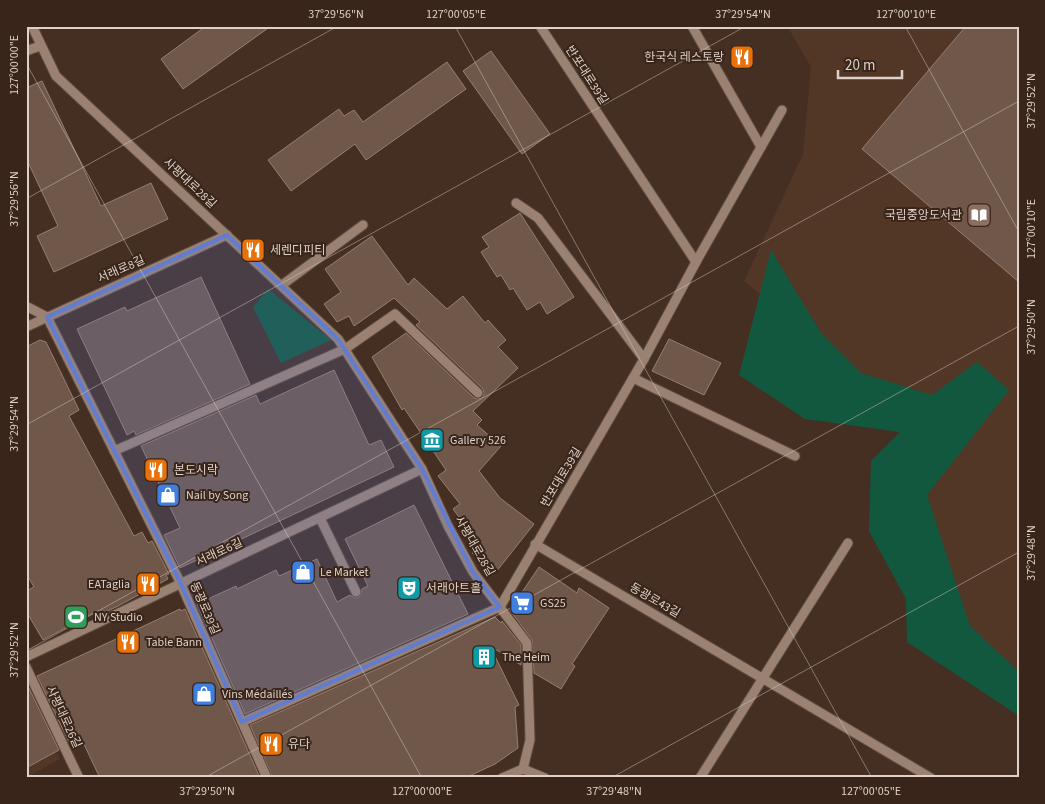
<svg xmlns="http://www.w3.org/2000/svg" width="1045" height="804" font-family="'Source Sans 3','Noto Sans KR',sans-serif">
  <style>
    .built { fill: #523727 }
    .green { fill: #12583e }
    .building { fill: #6f574a; stroke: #977e70 }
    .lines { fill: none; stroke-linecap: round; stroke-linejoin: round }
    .minor-casing { stroke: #5d4b40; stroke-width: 11 }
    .minor { stroke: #9a8172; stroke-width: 9 }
    .marked { fill: #617cd3; fill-opacity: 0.2; stroke: #617cd3; stroke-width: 4; stroke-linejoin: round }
    .ticks { fill: none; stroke: #dfd1c9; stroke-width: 1; stroke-opacity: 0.45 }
    .labels { text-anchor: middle; stroke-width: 4; stroke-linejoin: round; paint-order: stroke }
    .poi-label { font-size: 12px; fill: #dfd1c9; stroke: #392519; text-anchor: start }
    .street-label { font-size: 12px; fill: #dfd1c9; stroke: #392519 }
    .neatline { fill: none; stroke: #dfd1c9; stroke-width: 2 }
    .ticks-label { font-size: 12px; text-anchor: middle; fill: #dfd1c9 }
  </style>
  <rect width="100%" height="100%" fill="#442f22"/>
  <!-- built -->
  <g class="built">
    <polygon points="787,26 1019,26 1019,699 951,634 897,511 949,450 744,281 803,154 811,67"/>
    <polygon points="26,690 60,759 26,778"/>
  </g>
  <!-- green -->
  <g class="green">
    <polygon points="771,250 821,333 861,373 932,395 977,362 1009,390 927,495 970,626 1019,672 1019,716 907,642 906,599 869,531 871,461 900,432 805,419 739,375"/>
    <polygon points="268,289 331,340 281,363 253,307"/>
  </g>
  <!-- building -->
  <g class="building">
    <polygon points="206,26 271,26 183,89 161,59"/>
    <polygon points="966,26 1019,26 1019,282 862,149"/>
    <polygon points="491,51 550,134 522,154 463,71"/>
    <polygon points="447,62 466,89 366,160 355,144 291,191 268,160 339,109 344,116 354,110 363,122"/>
    <polygon points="42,81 101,206 151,183 168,219 54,272 37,236 58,226 26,158 26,88"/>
    <polygon points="520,213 574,297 547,314 540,302 527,310 513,288 510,290 501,275 497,277 481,252 489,247 482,237"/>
    <polygon points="372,236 408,285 414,278 447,309 463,296 485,323 488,320 506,340 498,347 518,368 473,411 482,420 477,425 501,446 479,471 500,498 534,524 496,572 472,553 479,544 453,509 460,504 438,476 446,470 404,408 402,410 372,357 406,333 474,398 477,399 482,398 484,394 483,389 416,325 420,322 394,298 354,326 349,316 337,322 324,304 341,292 325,269"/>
    <polygon points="201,277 250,384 136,435 134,431 127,435 77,329 125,307 127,311"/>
    <polygon points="669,339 721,363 704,395 652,371"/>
    <polygon points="40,340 46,342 79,410 69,416 134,536 142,532 148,543 152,541 169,574 166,575 168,579 118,606 95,617 93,613 43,640 26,611 26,591 34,587 26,573 26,347"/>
    <polygon points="334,370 369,445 381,440 394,467 180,568 164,535 180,528 141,446 256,395 260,404"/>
    <polygon points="414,505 468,614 245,714 197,604 236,586 237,589 276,570 279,576 317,559 337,602 350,595 353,597 358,598 361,595 362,589 368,586 345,539"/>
    <polygon points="539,567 577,593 579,588 609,608 572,664 575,666 561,689 534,673 532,640 510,610"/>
    <polygon points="180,609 181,611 185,609 260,778 100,778 81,738 70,744 37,676"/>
    <polygon points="495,617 501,623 502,621 521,645 521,665 490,646 519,705 515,707 518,748 495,764 465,778 273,778 250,725"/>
    <polygon points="26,682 59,750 26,768"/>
  </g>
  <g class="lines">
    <!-- minor casing -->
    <g class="minor-casing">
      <g id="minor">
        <polyline points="32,26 56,76 338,339 422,469 448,526 473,572 527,643 530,740 523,769"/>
        <polyline points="540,26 696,262"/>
        <polyline points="692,26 761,147"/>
        <polyline points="26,51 40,46"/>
        <polyline points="516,203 538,218 644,359"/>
        <polyline points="282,285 363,225"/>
        <polyline points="26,306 47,317 179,580 267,778"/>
        <polyline points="26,327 227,235"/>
        <polyline points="633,378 795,456"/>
        <polyline points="114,451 345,349 395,314 478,393"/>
        <polyline points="320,518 356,592"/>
        <polyline points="535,544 931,778"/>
        <polyline points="500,607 644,359 696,262 782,110"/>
        <polyline points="26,657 422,469"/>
        <polyline points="26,667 79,778"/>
        <polyline points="242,722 500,607"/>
        <polyline points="523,769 545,778"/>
        <polyline points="502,778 523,769"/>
        <polyline points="700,778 848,543"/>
      </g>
    </g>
    <!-- minor -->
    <use href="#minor" class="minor"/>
  </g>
  <!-- marked area -->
  <path class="marked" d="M227,235L338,339L422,469L473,572L500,607L242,722L179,580L47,317Z"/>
  <!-- ticks -->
  <path class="ticks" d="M455,26L872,778M905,26L1019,232M26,63L422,778M26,199L338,26M26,425L746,26M26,651L1019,101M204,778L1019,326M611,778L1019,552"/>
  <!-- icons -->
  <defs>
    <g id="restaurant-square" transform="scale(1.25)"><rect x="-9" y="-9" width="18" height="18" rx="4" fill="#e8710a" stroke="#392519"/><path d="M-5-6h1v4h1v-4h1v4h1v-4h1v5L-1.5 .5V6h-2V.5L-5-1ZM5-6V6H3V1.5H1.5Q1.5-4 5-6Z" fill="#fff"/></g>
    <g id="library-square" transform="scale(1.25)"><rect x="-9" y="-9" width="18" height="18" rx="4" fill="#8d6e63" stroke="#392519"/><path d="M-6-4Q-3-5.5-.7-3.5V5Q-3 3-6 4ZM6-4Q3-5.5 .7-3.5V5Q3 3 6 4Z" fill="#fff"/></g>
    <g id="museum-square" transform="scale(1.25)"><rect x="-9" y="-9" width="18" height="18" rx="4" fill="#0f9aa8" stroke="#392519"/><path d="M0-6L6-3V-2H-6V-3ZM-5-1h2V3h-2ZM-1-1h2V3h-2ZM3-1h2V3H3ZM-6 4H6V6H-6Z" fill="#fff"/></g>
    <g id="shop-square" transform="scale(1.25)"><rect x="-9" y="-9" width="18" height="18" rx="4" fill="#3f7fe0" stroke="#392519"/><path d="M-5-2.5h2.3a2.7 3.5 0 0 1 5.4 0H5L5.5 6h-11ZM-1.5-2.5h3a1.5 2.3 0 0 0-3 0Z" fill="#fff"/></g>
    <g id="theatre-square" transform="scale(1.25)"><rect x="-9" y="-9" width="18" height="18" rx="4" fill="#0f9aa8" stroke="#392519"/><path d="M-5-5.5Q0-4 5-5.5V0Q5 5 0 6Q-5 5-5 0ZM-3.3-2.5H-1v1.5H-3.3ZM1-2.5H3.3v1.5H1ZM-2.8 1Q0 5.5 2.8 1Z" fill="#fff"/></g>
    <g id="supermarket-square" transform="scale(1.25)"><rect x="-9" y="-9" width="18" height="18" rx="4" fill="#3f7fe0" stroke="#392519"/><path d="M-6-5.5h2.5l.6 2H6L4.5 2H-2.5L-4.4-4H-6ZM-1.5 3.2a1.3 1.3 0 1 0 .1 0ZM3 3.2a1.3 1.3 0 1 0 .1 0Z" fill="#fff"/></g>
    <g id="stadium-square" transform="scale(1.25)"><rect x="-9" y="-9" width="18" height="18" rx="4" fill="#2e9e5b" stroke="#392519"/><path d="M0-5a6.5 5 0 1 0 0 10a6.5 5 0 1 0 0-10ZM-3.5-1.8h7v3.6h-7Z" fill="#fff"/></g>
    <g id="building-square" transform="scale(1.25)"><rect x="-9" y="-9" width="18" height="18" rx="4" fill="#0f9aa8" stroke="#392519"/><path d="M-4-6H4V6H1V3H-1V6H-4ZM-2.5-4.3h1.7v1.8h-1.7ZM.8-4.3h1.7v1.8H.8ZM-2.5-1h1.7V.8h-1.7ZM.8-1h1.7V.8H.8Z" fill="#fff"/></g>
  </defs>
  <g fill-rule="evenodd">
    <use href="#restaurant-square" x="742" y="57"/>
    <use href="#library-square" x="979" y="215"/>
    <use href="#restaurant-square" x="253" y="250"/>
    <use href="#museum-square" x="432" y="440"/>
    <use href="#restaurant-square" x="156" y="470"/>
    <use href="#shop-square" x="168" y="495"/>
    <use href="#shop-square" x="303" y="572"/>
    <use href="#restaurant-square" x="148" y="584"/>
    <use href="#theatre-square" x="409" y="588"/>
    <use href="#supermarket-square" x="522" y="603"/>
    <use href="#stadium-square" x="76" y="617"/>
    <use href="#restaurant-square" x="128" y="642"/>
    <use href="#building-square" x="484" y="657"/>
    <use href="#shop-square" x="204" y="694"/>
    <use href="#restaurant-square" x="271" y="744"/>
  </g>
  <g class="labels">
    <!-- poi labels -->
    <g class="poi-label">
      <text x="724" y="61" text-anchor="end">한국식 레스토랑</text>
      <text x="962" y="219" text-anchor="end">국립중앙도서관</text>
      <text x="270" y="254">세렌디피티</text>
      <text x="450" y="444">Gallery 526</text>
      <text x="174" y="474">본도시락</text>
      <text x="186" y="499">Nail by Song</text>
      <text x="320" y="576">Le Market</text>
      <text x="130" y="588" text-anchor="end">EATaglia</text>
      <text x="426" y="592">서래아트홀</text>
      <text x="540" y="607">GS25</text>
      <text x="94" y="621">NY Studio</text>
      <text x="146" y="646">Table Bann</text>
      <text x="502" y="661">The Heim</text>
      <text x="222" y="698">Vins Médaillés</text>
      <text x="288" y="748">유다</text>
    </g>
    <!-- street labels -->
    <g class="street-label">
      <text transform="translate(587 75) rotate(57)" y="4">반포대로39길</text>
      <text transform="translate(190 183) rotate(43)" y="4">사평대로28길</text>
      <text transform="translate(121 269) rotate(-24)" y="4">서래로8길</text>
      <text transform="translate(561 477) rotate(-59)" y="4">반포대로39길</text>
      <text transform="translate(475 546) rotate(60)" y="4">사평대로28길</text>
      <text transform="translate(219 552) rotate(-25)" y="4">서래로6길</text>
      <text transform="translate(655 600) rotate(30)" y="4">동광로43길</text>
      <text transform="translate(205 608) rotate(66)" y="4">동광로39길</text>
      <text transform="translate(64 717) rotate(65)" y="4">사평대로26길</text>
    </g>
  </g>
  <!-- border -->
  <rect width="1045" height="804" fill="none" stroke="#392519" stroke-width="55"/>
  <!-- scale -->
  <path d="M838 70v8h64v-8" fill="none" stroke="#dfd1c9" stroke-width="2.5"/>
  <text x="845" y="70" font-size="15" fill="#dfd1c9" stroke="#392519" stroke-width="4" paint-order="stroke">20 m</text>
  <rect x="28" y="28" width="990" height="748" class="neatline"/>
  <g class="ticks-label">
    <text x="336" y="18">37°29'56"N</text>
    <text x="456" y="18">127°00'05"E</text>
    <text x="743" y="18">37°29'54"N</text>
    <text x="906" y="18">127°00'10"E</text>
    <text transform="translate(14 65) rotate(-90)" y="4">127°00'00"E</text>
    <text transform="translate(1031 101) rotate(-90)" y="4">37°29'52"N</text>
    <text transform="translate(14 199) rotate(-90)" y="4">37°29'56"N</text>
    <text transform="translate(1031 229) rotate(-90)" y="4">127°00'10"E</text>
    <text transform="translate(1031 327) rotate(-90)" y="4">37°29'50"N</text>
    <text transform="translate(14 424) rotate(-90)" y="4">37°29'54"N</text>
    <text transform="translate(1031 553) rotate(-90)" y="4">37°29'48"N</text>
    <text transform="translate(14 650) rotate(-90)" y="4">37°29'52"N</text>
    <text x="207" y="795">37°29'50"N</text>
    <text x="422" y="795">127°00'00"E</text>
    <text x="614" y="795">37°29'48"N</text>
    <text x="871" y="795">127°00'05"E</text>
  </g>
</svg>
